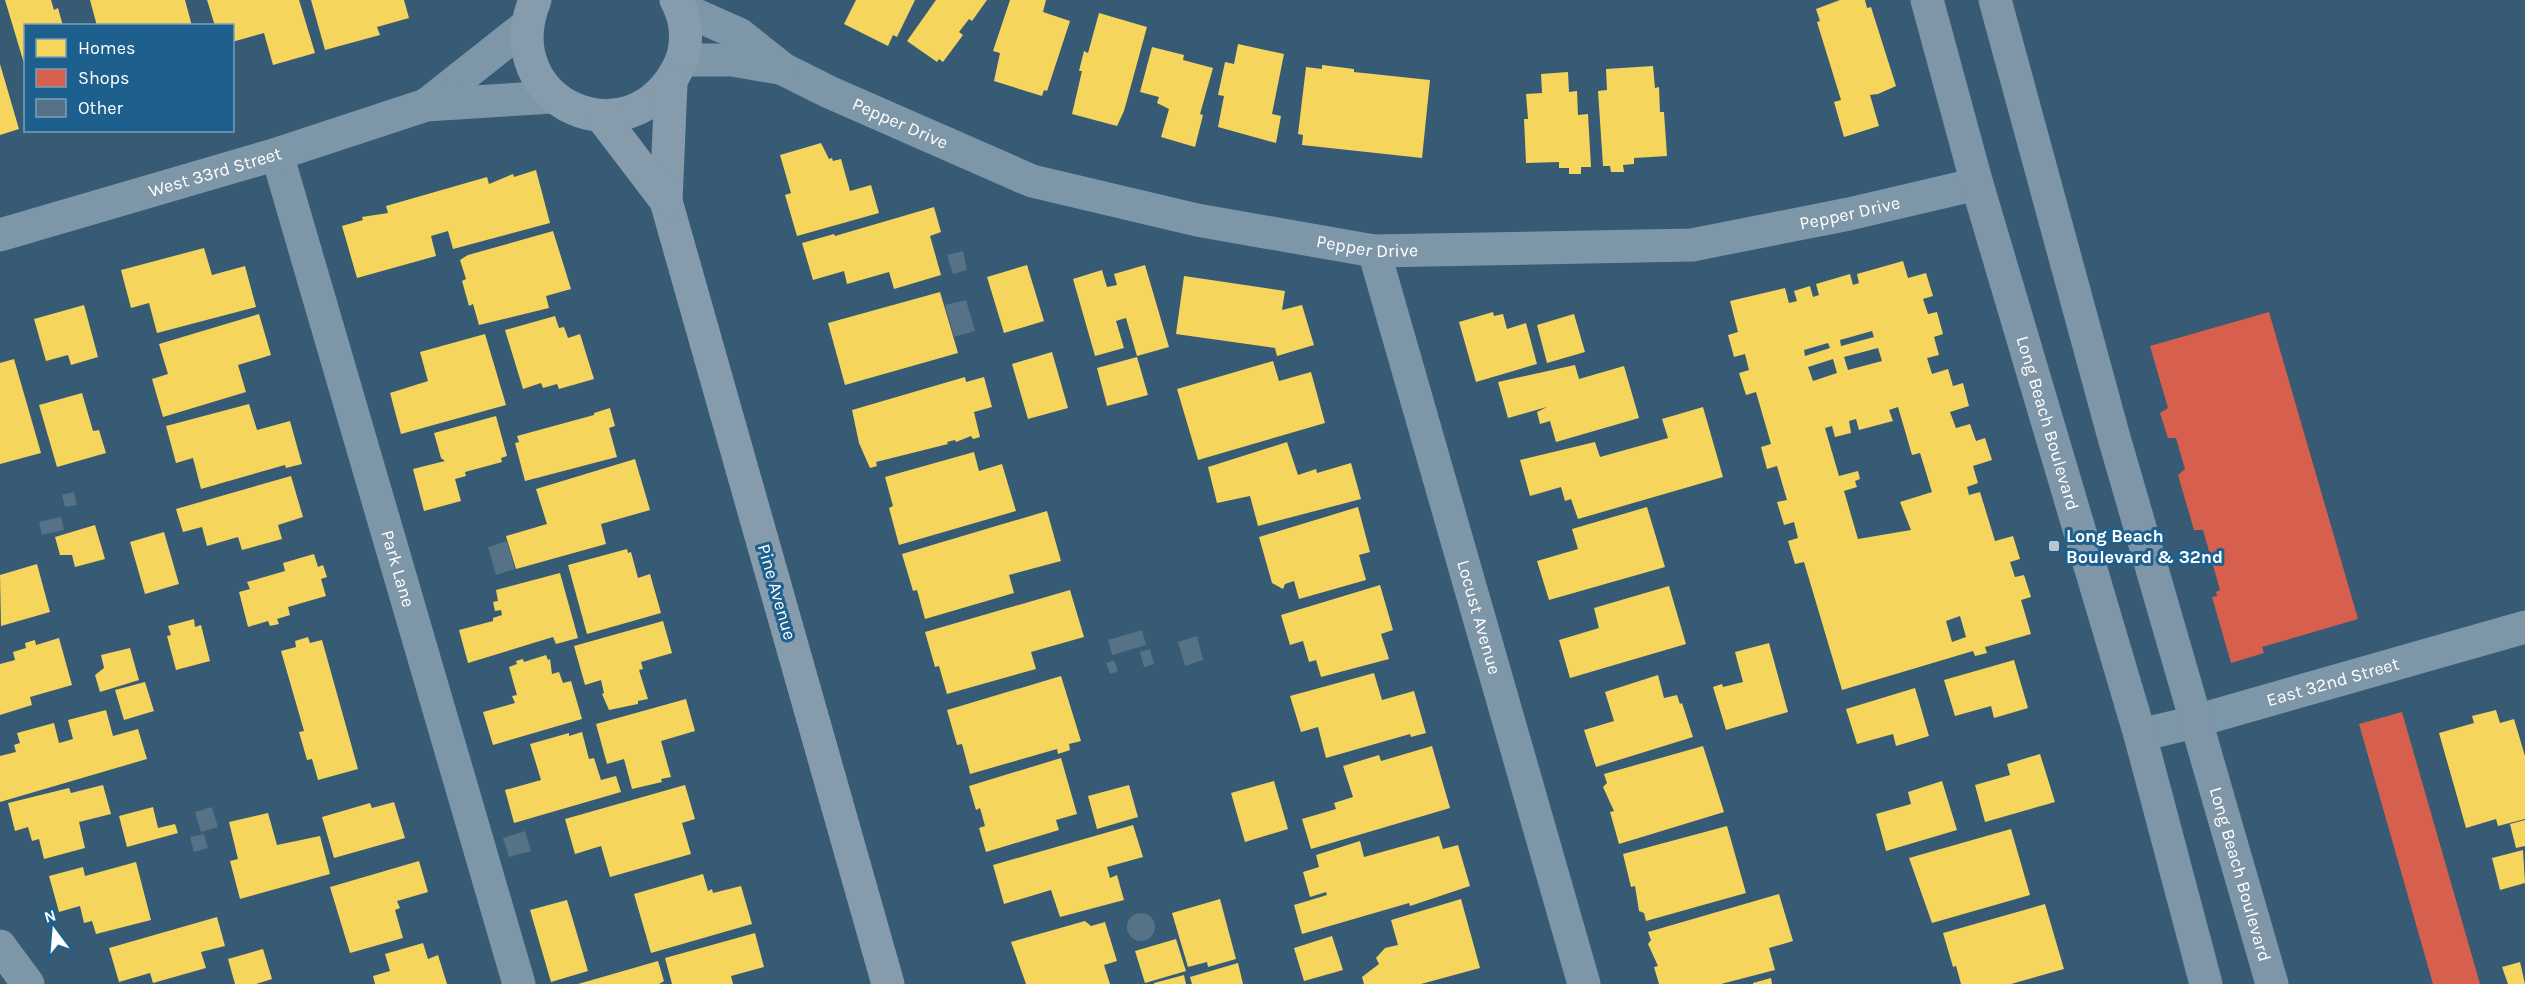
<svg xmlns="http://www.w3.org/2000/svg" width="2525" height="984" font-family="Karla,sans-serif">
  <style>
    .homes { fill: #f6d55c; fill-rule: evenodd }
    .shops { fill: #d6604d }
    .building { fill: #557286 }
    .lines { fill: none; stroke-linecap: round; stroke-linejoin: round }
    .street { stroke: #7e97a8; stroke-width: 33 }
    .secondary { stroke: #869cad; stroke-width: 33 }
    .primary { stroke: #7e96a7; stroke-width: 33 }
    .poi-dot { fill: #b9c6ce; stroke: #1e608d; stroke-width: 2 }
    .labels { text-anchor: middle; stroke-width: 6; stroke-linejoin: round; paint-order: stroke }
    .street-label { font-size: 18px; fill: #fff; stroke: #1e608d }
    .poi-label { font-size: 18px; font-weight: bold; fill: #fff; stroke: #1e608d; text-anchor: start }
  </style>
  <rect width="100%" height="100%" fill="#375b74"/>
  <!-- homes -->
  <g class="homes">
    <polygon points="5,0 51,0 54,10 58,8 63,26 26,26 26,70"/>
    <polygon points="90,0 185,0 192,26 97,26"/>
    <polygon points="207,0 299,0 315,53 273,65 264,33 232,42 232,26 215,26"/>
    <polygon points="311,0 404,0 409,18 377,27 380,35 325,50"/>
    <polygon points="856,0 915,0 897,37 893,35 888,46 844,24"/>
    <polygon points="936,0 987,0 972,21 969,19 959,32 963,35 943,62 939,59 937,62 907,41"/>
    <polygon points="1010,0 1046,0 1043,12 1070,21 1047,91 1044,90 1042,96 994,81 1000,53 993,51"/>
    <polygon points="1840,0 1865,0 1867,8 1871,7 1896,86 1878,94 1870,95 1879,126 1844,137 1834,102 1841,100 1817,22 1820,21 1816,9"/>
    <polygon points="1099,13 1147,27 1124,111 1117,126 1072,114 1082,71 1079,71 1084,51 1088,53"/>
    <polygon points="1238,44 1284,54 1272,114 1281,116 1276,143 1218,127 1224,96 1218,95 1225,62 1234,64"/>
    <polygon points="1152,47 1184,55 1183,60 1213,68 1200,114 1203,115 1195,147 1161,137 1169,109 1157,103 1159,97 1140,92"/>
    <polygon points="0,64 19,129 0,135"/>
    <polygon points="1322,65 1354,69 1354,72 1430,80 1422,158 1302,145 1303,135 1298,134 1306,67 1322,69"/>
    <polygon points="1653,66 1655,88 1659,87 1660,112 1664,112 1667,156 1634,158 1634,164 1623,165 1624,172 1611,172 1610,166 1603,166 1598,91 1607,90 1606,69"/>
    <polygon points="1568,72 1569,92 1577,91 1578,115 1588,114 1591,167 1581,167 1581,174 1569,174 1569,168 1559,168 1559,162 1526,163 1524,119 1528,119 1526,94 1542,93 1541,74"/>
    <polygon points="821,143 829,159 832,158 833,161 841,159 850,191 871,185 879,213 797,236 785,195 791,193 780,155"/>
    <polygon points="536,170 550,223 453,249 448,231 431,236 436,256 357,278 342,226 363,220 362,217 388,213 386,206 487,177 489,184 513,174 514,177"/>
    <polygon points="934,207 941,232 930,236 941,275 894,289 889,272 847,284 844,271 813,280 802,243 834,234 835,236"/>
    <polygon points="553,231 571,289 546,296 549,308 479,325 473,304 469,306 462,281 466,279 460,260 468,255"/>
    <polygon points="204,248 212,275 245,266 256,307 157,333 149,303 131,308 121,270"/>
    <path d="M1903,261L1908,278L1926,273L1933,296L1923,299L1928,314L1937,312L1943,334L1934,337L1939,355L1927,358L1932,374L1948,369L1953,386L1963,383L1969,406L1950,412L1956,428L1970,424L1976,441L1985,438L1992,460L1973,466L1978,483L1967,487L1969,495L1980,492L1995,541L2013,536L2020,559L2010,562L2015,577L2024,575L2031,597L2021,600L2031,634L1985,647L1987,653L1975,656L1973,651L1842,690L1804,562L1795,564L1788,541L1798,538L1794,522L1784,525L1777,502L1787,500L1777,466L1767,469L1761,447L1771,444L1756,392L1746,395L1739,373L1749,370L1745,354L1734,357L1728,335L1738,332L1730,301L1785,288L1789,303L1797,301L1794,291L1810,286L1813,297L1819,295L1816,284L1850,274L1853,285L1859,283L1857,274ZM1872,331L1874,337L1841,346L1840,340ZM1828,343L1830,348L1805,356L1804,350ZM1878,348L1882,361L1848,370L1844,357ZM1833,359L1837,373L1813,381L1808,367ZM1898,407L1912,455L1920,453L1932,492L1900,502L1911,530L1858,539L1844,491L1857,487L1855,481L1860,479L1858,471L1839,476L1825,428L1832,426L1835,437L1851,433L1849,421L1856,419L1859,430L1893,421L1889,410ZM1960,616L1966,637L1952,642L1946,621Z"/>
    <polygon points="1027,265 1044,321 1004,333 987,277"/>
    <polygon points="1145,265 1169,347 1137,356 1126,318 1116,321 1124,348 1095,356 1073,279 1102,270 1107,287 1117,285 1114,274"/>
    <polygon points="1184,276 1285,291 1282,310 1302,305 1314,345 1277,356 1275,348 1176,334"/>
    <polygon points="940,292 958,353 845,385 828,323"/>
    <polygon points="84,305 98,357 71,365 68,355 46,361 34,319"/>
    <polygon points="1493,312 1494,316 1503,314 1507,329 1526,323 1537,364 1476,382 1459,322"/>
    <polygon points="259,314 271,355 238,365 246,392 163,417 152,379 168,374 159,344"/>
    <polygon points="1574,314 1585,352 1547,363 1537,325"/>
    <polygon points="555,316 559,328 564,327 568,338 580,334 594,379 559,389 557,384 543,388 541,383 523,389 505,330"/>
    <polygon points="485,334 506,405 401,434 390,393 428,381 420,352"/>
    <polygon points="1052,352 1068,408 1028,419 1012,364"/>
    <polygon points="1137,357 1148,395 1107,406 1097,368"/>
    <polygon points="14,359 41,453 0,464 0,363"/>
    <polygon points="1273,361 1279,381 1311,372 1325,423 1198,460 1177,389"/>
    <polygon points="1575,365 1579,379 1624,366 1639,418 1556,442 1550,421 1540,424 1537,412 1547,407 1508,418 1498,382"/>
    <polygon points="965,377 966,382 984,377 992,407 974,412 980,437 973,439 971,436 956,442 955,440 947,442 948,444 876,462 877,466 870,468 859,443 852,410"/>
    <polygon points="82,393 93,431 99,430 106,453 57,467 39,405"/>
    <polygon points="249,404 257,430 290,421 302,464 286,468 285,465 201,489 193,458 176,463 166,426"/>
    <polygon points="1703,407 1723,477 1578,519 1571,499 1565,501 1561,487 1530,496 1520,460 1595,442 1600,457 1668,438 1662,419"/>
    <polygon points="610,408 615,426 609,428 617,457 525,481 515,443 519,442 517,436 594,415 594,413"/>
    <polygon points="496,416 507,456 501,458 502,462 465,472 466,476 455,479 461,501 424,511 413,469 445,461 441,458 434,433"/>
    <polygon points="1287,442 1298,475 1316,469 1317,473 1351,463 1361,499 1258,526 1250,496 1217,503 1208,467"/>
    <polygon points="974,452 979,471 1002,464 1016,511 899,545 889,508 893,506 885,477"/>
    <polygon points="635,459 650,510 601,524 606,544 516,569 506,536 547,524 536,489"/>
    <polygon points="291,476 303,517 278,525 282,539 242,550 238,537 207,546 202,527 183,532 176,509"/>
    <polygon points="1358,507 1370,552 1359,555 1366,580 1299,599 1294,581 1285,584 1283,589 1272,583 1259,537"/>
    <polygon points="1647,507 1665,567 1549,600 1537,561 1578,549 1572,529"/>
    <polygon points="1047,511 1061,561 1009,575 1014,593 925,619 917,590 913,591 902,554"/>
    <polygon points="95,525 105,559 75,567 72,555 60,555 55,537"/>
    <polygon points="164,532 179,584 145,594 130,542"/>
    <polygon points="627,549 628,553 631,552 638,578 650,574 661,613 587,634 568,565"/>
    <polygon points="314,554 318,567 323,565 327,577 321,579 326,596 288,607 290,615 277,619 279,624 270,626 268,621 248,627 239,592 250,589 247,582 285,571 283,563"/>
    <polygon points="37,564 50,612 1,626 0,575"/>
    <polygon points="560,573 578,638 556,644 553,637 468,663 459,630 493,621 493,618 502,615 501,610 495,611 493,602 498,601 496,590"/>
    <polygon points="1380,585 1393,630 1381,634 1389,659 1321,677 1316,660 1309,662 1303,641 1290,645 1281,615"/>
    <polygon points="1669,586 1686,644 1570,678 1559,640 1599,628 1594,608"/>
    <polygon points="1070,590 1084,637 1031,652 1036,669 947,694 939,666 935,667 925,632"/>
    <polygon points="194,619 195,627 201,625 210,661 176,670 167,636 171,635 168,626"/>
    <polygon points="663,621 672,653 641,662 643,669 639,670 648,699 638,701 638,704 609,710 602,694 604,693 601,680 585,685 574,646"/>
    <polygon points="308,637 310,643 322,640 358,769 318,780 312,759 307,760 299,732 304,731 281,651 296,647 295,641"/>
    <polygon points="59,638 72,685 30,697 32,705 0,715 0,664 15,660 13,652 26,648 25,643 35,640 36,645"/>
    <polygon points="1769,643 1788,712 1726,730 1713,687 1722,684 1723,687 1743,682 1735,652"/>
    <polygon points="130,648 139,680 100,692 95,675 104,668 101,655"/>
    <polygon points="546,655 548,660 550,659 552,674 559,672 563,683 571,681 582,719 493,745 483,712 515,703 512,696 517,695 509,667 517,664 516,661 523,659 524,662"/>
    <polygon points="2014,660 2028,708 1994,718 1991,706 1955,716 1944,680"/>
    <polygon points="1374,673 1382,700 1414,691 1426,733 1411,737 1410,734 1326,758 1318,727 1301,732 1290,696"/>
    <polygon points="1658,675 1664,698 1677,695 1680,704 1682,703 1693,737 1596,767 1584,730 1614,721 1605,692"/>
    <polygon points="1061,676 1081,741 1069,744 1070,750 1058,754 1057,749 970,774 962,744 957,745 947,710"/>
    <polygon points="145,682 154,711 124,720 115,690"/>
    <polygon points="1915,688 1929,736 1896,746 1893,734 1857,744 1846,709"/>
    <polygon points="686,699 695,731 661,741 671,777 661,779 662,782 632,789 624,759 607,764 596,724"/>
    <polygon points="106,710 113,736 138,729 147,759 0,802 0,756 16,752 14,745 20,743 17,733 54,723 59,743 73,739 68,720"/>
    <polygon points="2496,710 2500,723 2514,719 2525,756 2525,819 2498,826 2496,819 2466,828 2439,733 2474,723 2472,716"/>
    <polygon points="582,732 589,759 594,758 601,780 616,776 621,792 514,823 505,790 541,780 530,744 569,733 569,736"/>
    <polygon points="1432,746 1450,808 1311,849 1302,819 1336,809 1334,803 1353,797 1343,766 1379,755 1381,761"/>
    <polygon points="1703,746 1724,812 1619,844 1610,812 1614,811 1603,787 1607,783 1604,774"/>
    <polygon points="2040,754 2055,802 1985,822 1975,785 2010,775 2007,764"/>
    <polygon points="1061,758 1077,814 1056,820 1059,830 986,852 979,828 985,826 980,808 976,810 969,786"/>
    <polygon points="1274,781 1288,829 1245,842 1231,793"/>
    <polygon points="1942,781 1957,830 1886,851 1876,814 1911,804 1908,792"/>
    <polygon points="103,785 111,814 79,822 85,848 44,859 39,839 32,841 28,827 15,831 8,803 69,788 71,793"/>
    <polygon points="685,785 695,819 682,823 691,854 610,877 601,846 575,854 565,819"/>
    <polygon points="1129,785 1138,817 1097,829 1088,796"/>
    <polygon points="394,802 405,838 334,858 322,817 370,803 372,808"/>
    <polygon points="153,807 158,828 175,824 178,833 127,847 119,816"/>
    <polygon points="268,813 277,845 320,836 330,874 240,899 230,861 238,859 229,822"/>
    <polygon points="2525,820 2525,846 2516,848 2510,824"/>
    <polygon points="1133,825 1143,857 1107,867 1110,878 1117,875 1124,900 1060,917 1051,890 1004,904 993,865"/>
    <polygon points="1727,826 1746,893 1646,921 1644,913 1639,911 1635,886 1631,887 1623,854"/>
    <polygon points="2011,829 2030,895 1932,923 1909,858"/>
    <polygon points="1439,836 1443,849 1458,845 1470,886 1410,906 1409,903 1302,934 1294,905 1327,895 1326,892 1310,897 1303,872 1319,867 1316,855 1360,841 1364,857"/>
    <polygon points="2523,850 2525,883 2500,890 2492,858"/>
    <polygon points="419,861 428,892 397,901 400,908 395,910 403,938 350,953 330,887"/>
    <polygon points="136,862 151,920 96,934 92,921 84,923 80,906 59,912 49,876 83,867 85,876"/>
    <polygon points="703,874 708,891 712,889 713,893 741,886 752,924 651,953 634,894"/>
    <polygon points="1779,894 1793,941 1769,948 1775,970 1721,984 1659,984 1654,967 1658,966 1648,944 1651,940 1648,932"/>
    <polygon points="1220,899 1236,959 1208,967 1207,962 1188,967 1172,913"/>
    <polygon points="1461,899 1480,968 1421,984 1364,984 1362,977 1379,964 1376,958 1385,948 1398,945 1391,920"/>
    <polygon points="567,900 588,971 551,982 530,910"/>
    <polygon points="2045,904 2064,969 2011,984 1961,984 1956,966 1953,967 1943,933"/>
    <polygon points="217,917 225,946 201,952 206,968 153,983 150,973 119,982 109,948"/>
    <polygon points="1085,921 1091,926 1105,922 1117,961 1104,965 1110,984 1026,984 1011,942"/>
    <polygon points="755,933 764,967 731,976 733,984 672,984 665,958"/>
    <polygon points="1332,936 1343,970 1304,981 1294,948"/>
    <polygon points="1176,939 1186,971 1145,983 1135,951"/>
    <polygon points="423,943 428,959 438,955 447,984 375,984 373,976 390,971 385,954"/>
    <polygon points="263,949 272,979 256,984 235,984 228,959"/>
    <polygon points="658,961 664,981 659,984 578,984"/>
    <polygon points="2520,962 2525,984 2508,984 2502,967"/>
    <polygon points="1238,963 1243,984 1192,984 1190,977"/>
    <polygon points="1184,975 1186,984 1154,984 1154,983"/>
    <polygon points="1771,978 1772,984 1753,984 1753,983"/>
  </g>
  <!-- shops -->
  <g class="shops">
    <polygon points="2269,312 2358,619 2262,647 2264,653 2231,663 2212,597 2217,596 2216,592 2220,590 2203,530 2194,530 2178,475 2185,469 2176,438 2168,438 2160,413 2168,408 2150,346"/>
    <polygon points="2402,712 2480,984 2433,984 2359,724"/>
  </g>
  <!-- building -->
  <g class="building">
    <polygon points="963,251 967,270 953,274 947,255"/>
    <polygon points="966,300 975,331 954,337 945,305"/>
    <polygon points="74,492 77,505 65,507 62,495"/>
    <polygon points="61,517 64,530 42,535 39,522"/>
    <polygon points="507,541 515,569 496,575 488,547"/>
    <polygon points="1142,630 1146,645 1112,655 1108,640"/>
    <polygon points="1197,636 1203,660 1185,666 1178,642"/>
    <polygon points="1150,649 1154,664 1144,667 1140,652"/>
    <polygon points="1114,660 1118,671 1110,674 1106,663"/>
    <polygon points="212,807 218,827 201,832 195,812"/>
    <polygon points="525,831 531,851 509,857 503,838"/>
    <polygon points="204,834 208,848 194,852 190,837"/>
    <circle cx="1141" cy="927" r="14"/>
  </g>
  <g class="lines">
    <!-- street -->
    <g class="street">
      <path id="s1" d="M680,8L739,34L783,69L829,92L1032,181L1197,220L1374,251L1692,245L1849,214L1977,184"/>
      <polyline points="683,60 732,60 779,68"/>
      <polyline points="426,105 526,26"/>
      <path id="s2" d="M277,154L519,984"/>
      <path id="s3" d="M0,235L277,154L426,105L553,97"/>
      <path id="s4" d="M1374,251L1584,984"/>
      <path id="s5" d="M2140,735L2178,726L2525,627"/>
      <polyline points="0,946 28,984"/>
    </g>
    <!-- secondary -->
    <g class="secondary">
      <path d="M535,0C493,103 631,164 679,66C689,46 687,19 676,0"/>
      <polyline points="671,83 666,201 888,984"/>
      <polyline points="602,117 666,201"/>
    </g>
    <!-- primary -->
    <g class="primary">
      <path id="s6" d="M1927,0L1977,184L2140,735L2206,984"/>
      <path id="s7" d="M1995,0L2113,434L2272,984"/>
    </g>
  </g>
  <!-- markers -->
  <rect class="poi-dot" x="2048" y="540" width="12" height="12" rx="3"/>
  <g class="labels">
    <!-- street labels -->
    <g class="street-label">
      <text dy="6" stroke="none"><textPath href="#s1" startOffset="250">Pepper Drive</textPath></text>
      <text dy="6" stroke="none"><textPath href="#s3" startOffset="224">West 33rd Street</textPath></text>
      <text dy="6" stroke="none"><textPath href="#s1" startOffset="1222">Pepper Drive</textPath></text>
      <text dy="6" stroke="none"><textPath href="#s1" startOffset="736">Pepper Drive</textPath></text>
      <text dy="6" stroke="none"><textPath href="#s6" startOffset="440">Long Beach Boulevard</textPath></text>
      <text dy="6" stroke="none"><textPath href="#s2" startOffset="432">Park Lane</textPath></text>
      <text transform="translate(777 592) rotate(74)" y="6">Pine Avenue</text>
      <text dy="6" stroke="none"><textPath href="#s4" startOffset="381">Locust Avenue</textPath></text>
      <text dy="6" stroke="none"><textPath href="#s5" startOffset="200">East 32nd Street</textPath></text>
      <text dy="6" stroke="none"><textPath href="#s7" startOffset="908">Long Beach Boulevard</textPath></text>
    </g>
    <!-- poi labels -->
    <g class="poi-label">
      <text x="2066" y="542">Long Beach<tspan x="2066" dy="21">Boulevard &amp; 32nd</tspan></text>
    </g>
  </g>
  <!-- legend -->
  <rect x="24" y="24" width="210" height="108" fill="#1e608d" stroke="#78a0bb" stroke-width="1.5"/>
  <rect x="36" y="39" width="30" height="18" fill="#f6d55c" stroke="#78a0bb" stroke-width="1.5"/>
  <text x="78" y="54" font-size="18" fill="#ffffff">Homes</text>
  <rect x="36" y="69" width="30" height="18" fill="#d6604d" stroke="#78a0bb" stroke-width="1.5"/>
  <text x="78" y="84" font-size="18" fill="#ffffff">Shops</text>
  <rect x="36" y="99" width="30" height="18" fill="#557286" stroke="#78a0bb" stroke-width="1.5"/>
  <text x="78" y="114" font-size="18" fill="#ffffff">Other</text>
  <!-- north arrow -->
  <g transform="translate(54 930) rotate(344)" stroke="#1e608d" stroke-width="4.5" paint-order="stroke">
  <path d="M0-4.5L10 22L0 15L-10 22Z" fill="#ffffff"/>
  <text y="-9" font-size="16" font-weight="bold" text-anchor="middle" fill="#ffffff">N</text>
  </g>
</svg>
